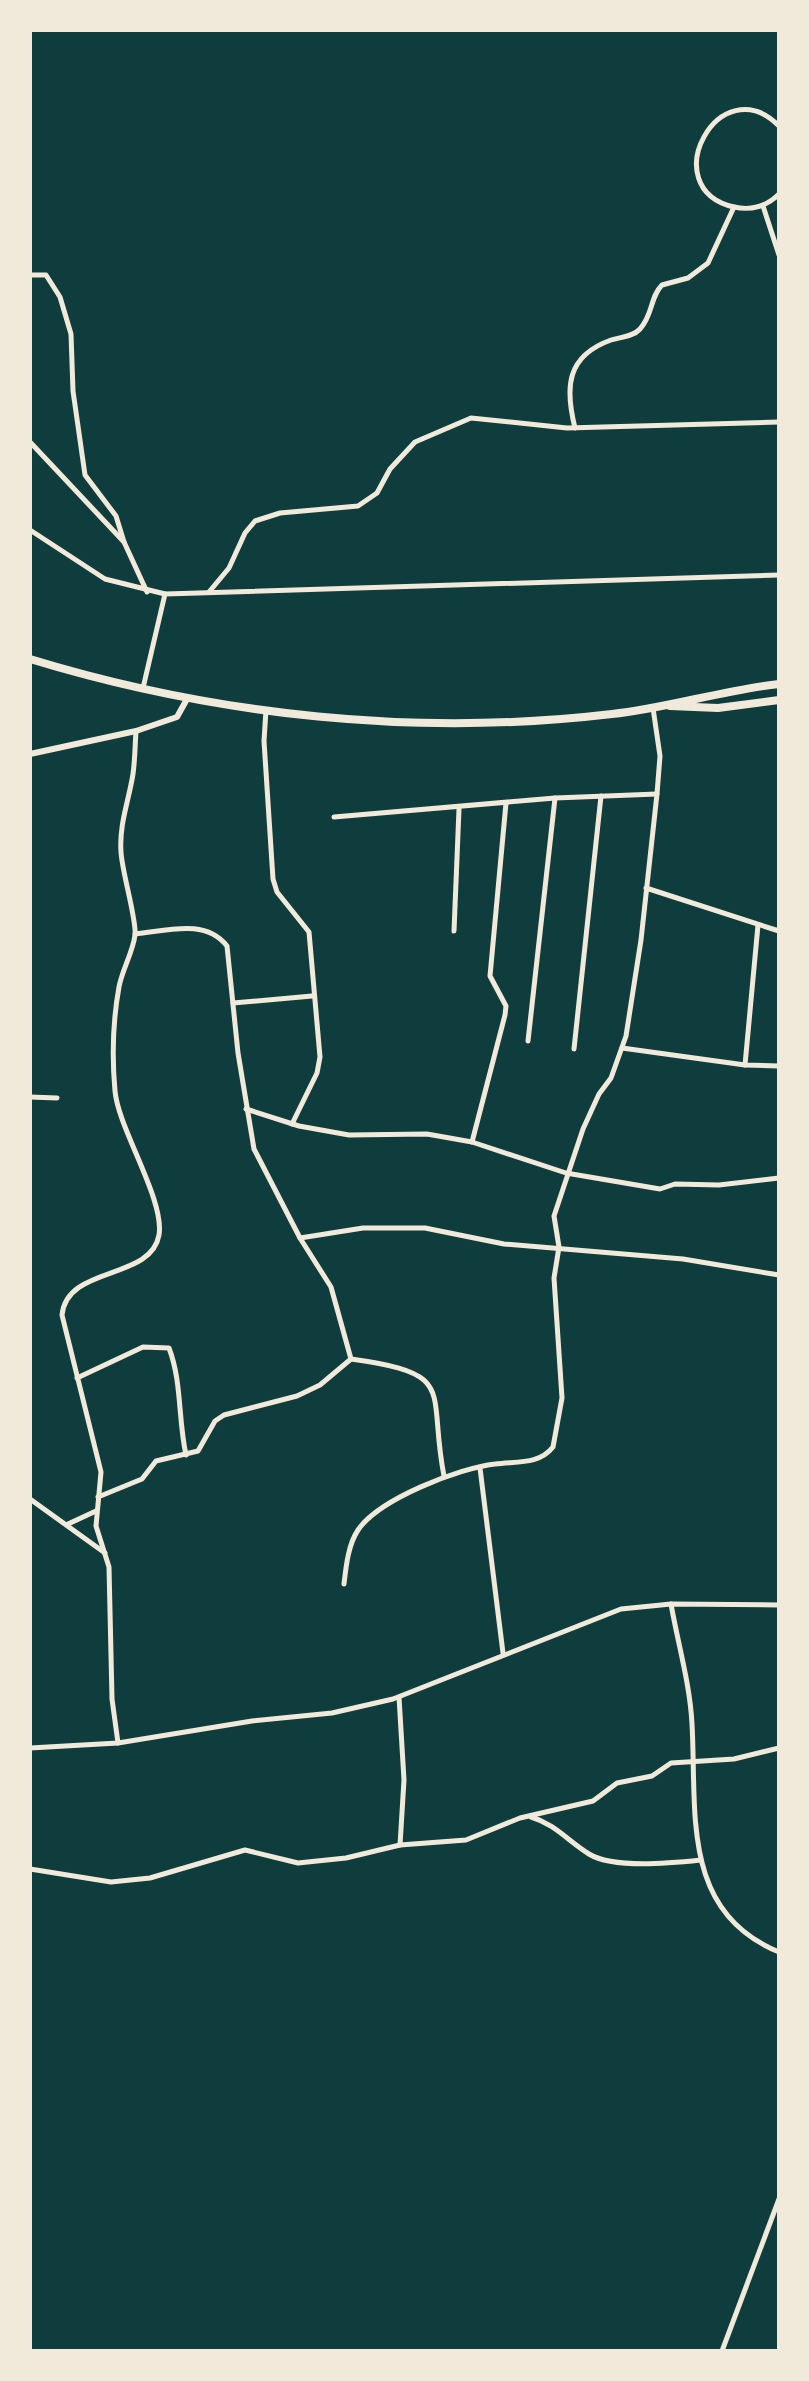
<svg xmlns="http://www.w3.org/2000/svg" width="809" height="2381" font-family="'Open Sans',sans-serif">
  <style>
    .lines { fill: none; stroke-linecap: round; stroke-linejoin: round }
    .minor { stroke: #f1e9da; stroke-width: 5 }
    .tertiary { stroke: #f1e9da; stroke-width: 6 }
    .primary { stroke: #f1e9da; stroke-width: 8 }
  </style>
  <rect width="100%" height="100%" fill="#0f3d3e"/>
  <g class="lines">
    <!-- minor -->
    <g class="minor">
      <path d="M779,126C720,66 653,188 734,207C751,211 767,206 779,194"/>
      <polyline points="763,206 779,255"/>
      <polyline points="30,275 46,275 60,297 71,334 73,391 85,475 116,516 124,542"/>
      <path d="M575,428C565,388 566,356 611,340C620,337 633,337 640,329C653,315 650,297 662,285L688,278L708,263L734,207"/>
      <polyline points="30,442 124,542 147,592"/>
      <polyline points="30,530 105,579 165,594"/>
      <polyline points="209,592 229,568 245,533 255,521 280,513 358,506 377,493 390,469 415,442 471,418 567,428 779,422"/>
      <polyline points="143,688 165,594 779,575"/>
      <polyline points="266,710 264,741 273,879 277,892 309,932 320,1057 317,1073 292,1124"/>
      <polyline points="334,817 555,798 657,794"/>
      <polyline points="646,888 779,931"/>
      <polyline points="454,931 459,809"/>
      <path d="M135,934C167,931 205,918 227,946L238,1053L254,1149L300,1238L331,1287L351,1359"/>
      <polyline points="233,1003 312,996"/>
      <polyline points="528,1041 555,798"/>
      <polyline points="622,1048 745,1065 779,1066"/>
      <polyline points="574,1049 601,796"/>
      <polyline points="745,1065 758,925"/>
      <polyline points="30,1097 57,1098"/>
      <polyline points="246,1109 299,1126 349,1135 427,1134 472,1142 566,1173 660,1189 675,1184 719,1185 779,1178"/>
      <polyline points="472,1142 505,1015 506,1006 490,976 506,803"/>
      <polyline points="300,1238 363,1228 425,1228 504,1244 683,1259 779,1275"/>
      <path d="M351,1359C459,1374 427,1389 444,1476"/>
      <path d="M77,1378L143,1347L169,1348C182,1382 178,1419 186,1455"/>
      <polyline points="480,1468 503,1653"/>
      <polyline points="98,1497 142,1479 156,1461 198,1451 215,1421 224,1415 297,1396 320,1385 351,1359"/>
      <polyline points="30,1499 105,1553"/>
      <polyline points="68,1524 96,1511"/>
      <path d="M344,1584C346,1567 348,1545 358,1530C379,1499 459,1468 495,1464C516,1461 539,1465 553,1447L562,1398L554,1278L559,1247L554,1216L583,1129L599,1094L611,1078L626,1036L641,940L657,794L660,756L653,708"/>
      <path d="M671,1604C678,1644 690,1684 692,1724C697,1810 680,1912 779,1952"/>
      <polyline points="399,1697 404,1780 400,1845"/>
      <path d="M118,1743L112,1699L109,1567L96,1526L101,1472L62,1315C67,1265 151,1281 159,1235C165,1200 118,1128 115,1091C112,1058 113,1020 119,987C122,970 133,952 135,935C137,921 122,872 121,852C119,824 129,800 133,774C135,760 135,745 136,731"/>
      <polyline points="30,1748 118,1743 252,1721 332,1713 393,1699 621,1609 671,1604 779,1605"/>
      <path d="M531,1817C555,1824 568,1841 589,1854C613,1869 672,1863 701,1860"/>
      <polyline points="30,1869 111,1882 150,1878 245,1850 298,1863 346,1858 400,1845 466,1840 520,1818 593,1801 617,1783 652,1776 671,1763 734,1759 779,1748"/>
      <polyline points="722,2351 779,2199"/>
    </g>
    <!-- tertiary -->
    <polyline class="tertiary" points="30,754 136,731 177,717 187,699"/>
    <!-- primary -->
    <g class="primary">
      <path d="M30,659C217,716 417,737 612,714C668,708 723,690 779,684"/>
      <polyline points="670,706 718,708 779,700"/>
    </g>
  </g>
  <!-- border -->
  <rect width="809" height="2381" fill="none" stroke="#f1e9da" stroke-width="64"/>
</svg>
